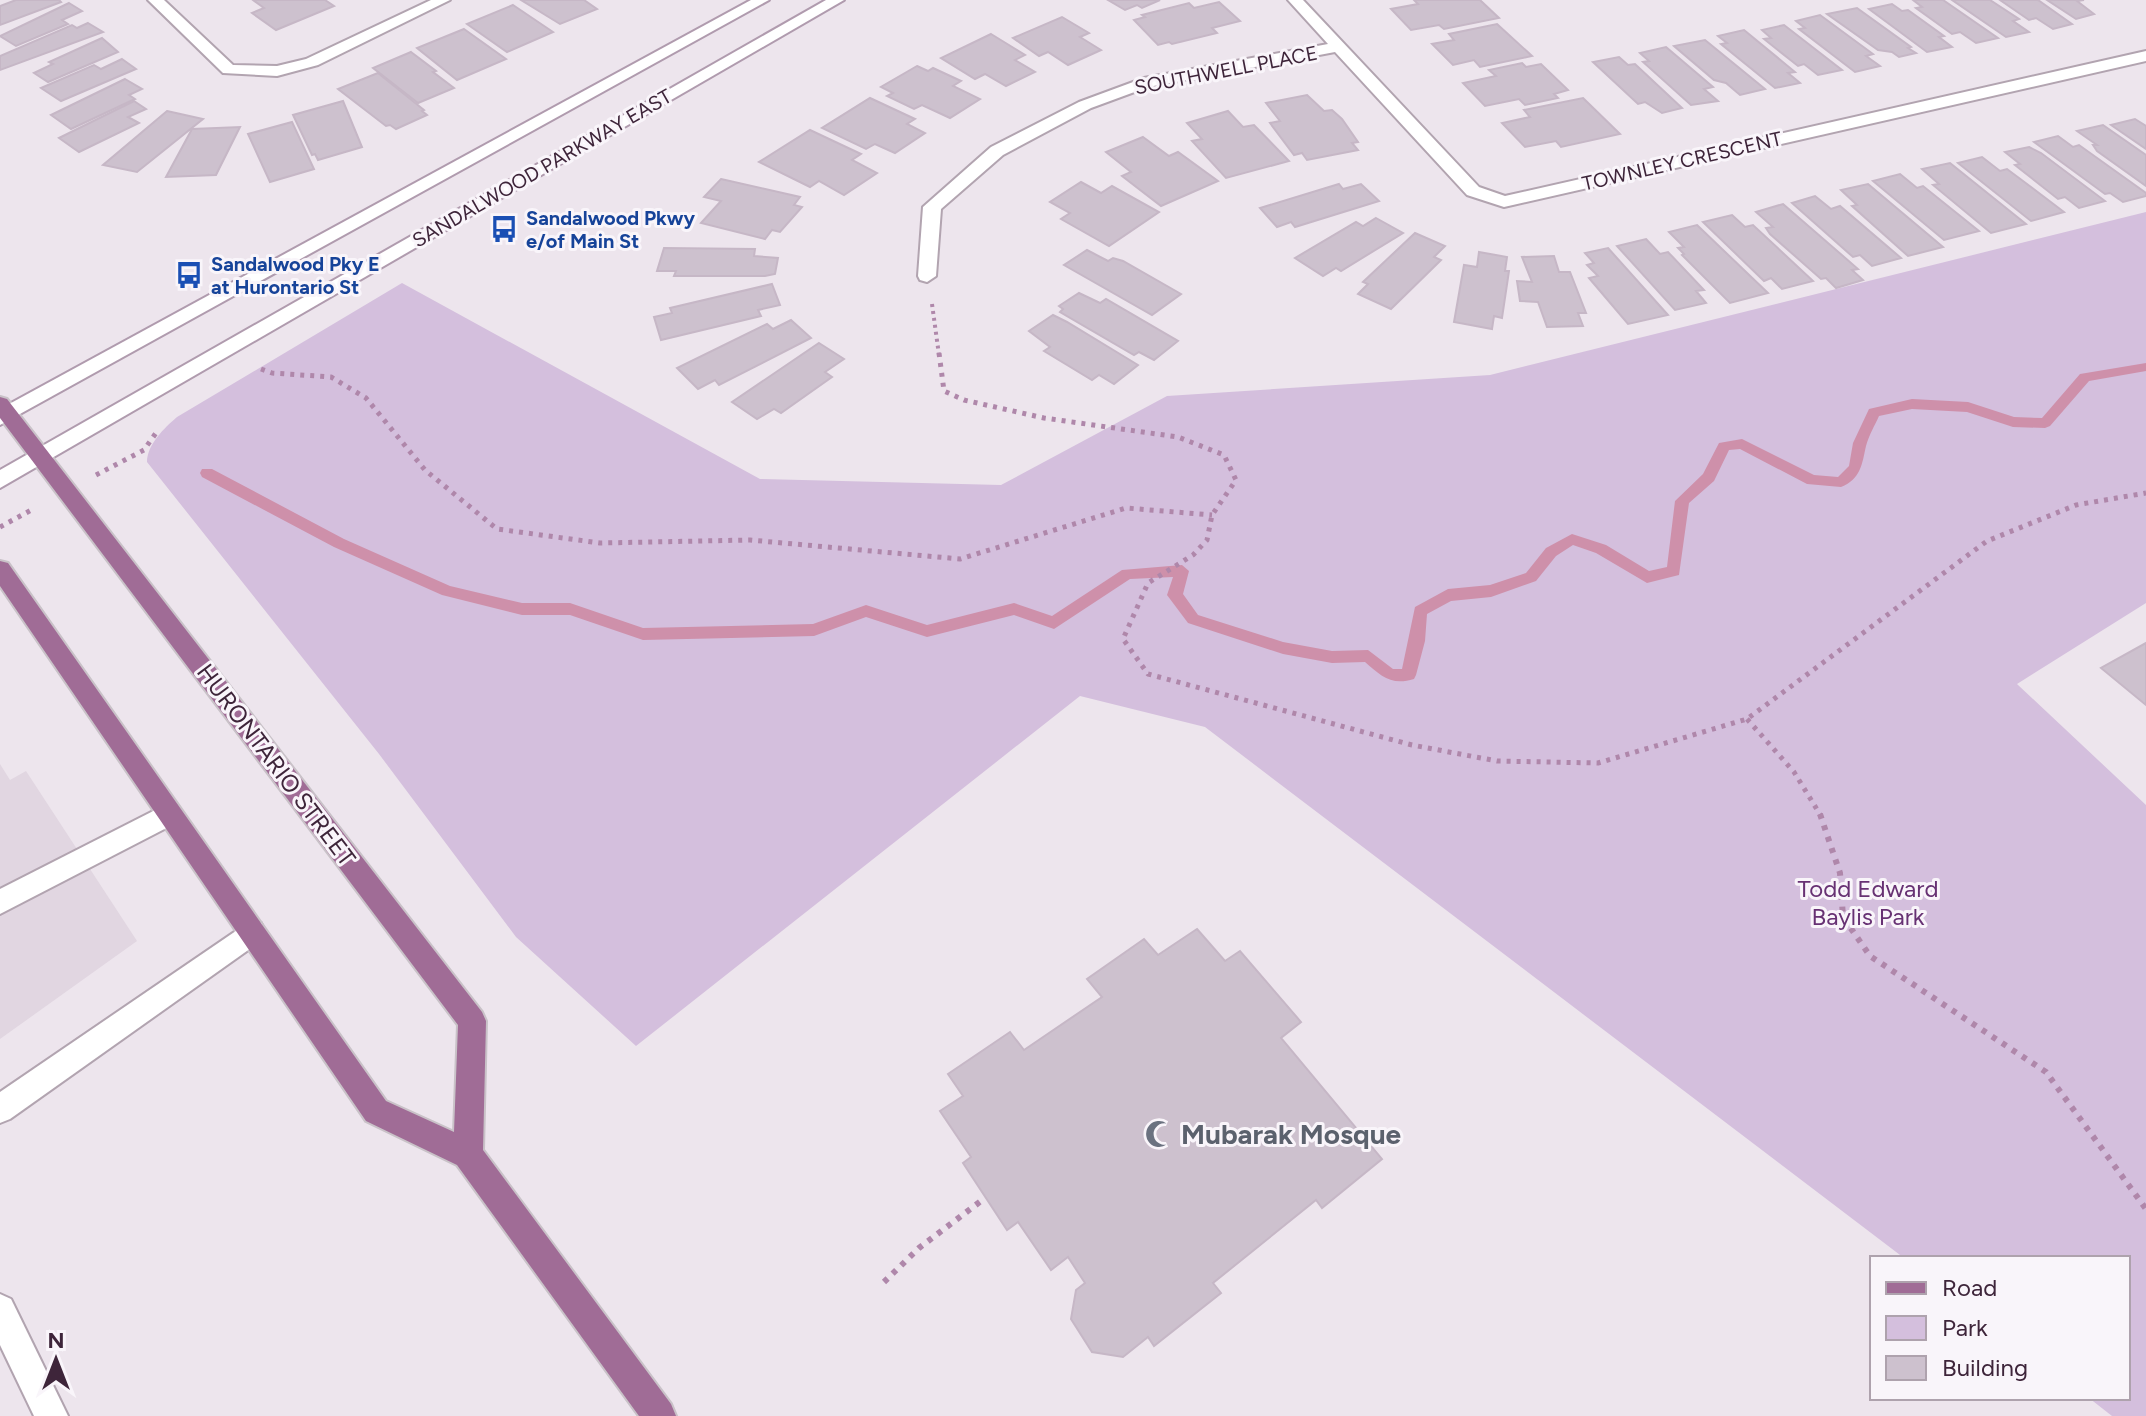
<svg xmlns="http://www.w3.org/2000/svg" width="2146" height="1416" font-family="Figtree,sans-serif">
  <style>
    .built { fill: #e1d6e1 }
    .green { fill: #d4bfdd }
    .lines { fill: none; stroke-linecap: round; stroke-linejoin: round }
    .stream { fill: #ce90aa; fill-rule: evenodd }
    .building { fill: #cdc1ce; stroke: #c6b7c6; stroke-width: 2 }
    .lane-casing { stroke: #b2a4b0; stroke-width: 4 }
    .street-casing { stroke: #b2a4b0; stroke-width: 4 }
    .secondary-casing { stroke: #b09bae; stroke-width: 4 }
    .primary-casing { stroke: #c9c2c8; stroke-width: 4 }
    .path-far2 { stroke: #af87aa; stroke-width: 4; stroke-dasharray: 3 4; stroke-linecap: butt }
    .path-far1 { stroke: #af87aa; stroke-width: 5; stroke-dasharray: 4 6; stroke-linecap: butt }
    .path { stroke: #af87aa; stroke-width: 6; stroke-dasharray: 5 7; stroke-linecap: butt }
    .lane { fill: #fff; fill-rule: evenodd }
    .street { fill: #fff; fill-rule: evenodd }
    .secondary { fill: #fff; fill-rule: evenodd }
    .primary { fill: #a06c96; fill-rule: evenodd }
    .labels { text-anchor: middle; stroke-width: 6; stroke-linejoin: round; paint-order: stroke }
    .far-street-label { font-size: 20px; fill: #3e253a; stroke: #f9f5fa }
    .far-transit-label { font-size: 20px; font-weight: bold; fill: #164399; stroke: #f9f5fa; text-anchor: start }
    .street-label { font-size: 24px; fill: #3e253a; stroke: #f9f5fa }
    .park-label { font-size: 24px; fill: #673173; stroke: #f9f5fa }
    .near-worship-label { font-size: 28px; font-weight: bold; fill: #5b616d; stroke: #f9f5fa; text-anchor: start }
  </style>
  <rect width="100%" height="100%" fill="#ede5ed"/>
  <!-- built -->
  <polygon class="built" points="0,764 10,780 26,771 137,941 0,1039"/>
  <!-- green -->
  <path class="green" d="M2146,212V603L2017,684L2146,805V1416H2112L2089,1398H2128V1258H1904L1205,727L1080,696L636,1046L516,937L379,754L147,462C147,445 164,428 177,417L402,283L760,479L1001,485L1167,396L1490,375Z"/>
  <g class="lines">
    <!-- stream -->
    <path class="stream" d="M2146,363V371L2089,381L2050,426L2045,428L2013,427L1967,412L1912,409L1879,416C1875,425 1869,435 1866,446C1862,464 1861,479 1841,487L1807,484L1740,449L1729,450L1714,481L1689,503L1679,575L1647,583L1596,553L1573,545L1556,556L1536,581L1491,597L1451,601L1427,614L1425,641L1416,675L1414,679C1391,686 1381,676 1365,662L1332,663L1283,654L1188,623L1167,595L1173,577L1130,579L1054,629L1014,615L927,637L866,617L814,636L643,640L570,615H522L442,595L334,547L202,477L200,473L202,469H212L344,539L450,586L522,603H570L643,628L813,624L866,605L927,625L1014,603L1052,616L1122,570L1182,565L1189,571L1183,594L1198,615L1283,642L1332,651L1368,650L1393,669H1402L1415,607L1448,589L1490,585L1526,573L1546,548L1572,534L1606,545L1649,571L1667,567L1675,501L1703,474L1719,443L1742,439L1814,475L1838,477L1849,466L1853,443L1869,409L1912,399L1968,402L2014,417L2042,418L2080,374Z"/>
  </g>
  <!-- building -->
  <g class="building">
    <polygon points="16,0 59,0 61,2 0,25 0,6"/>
    <polygon points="253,0 325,0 334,6 276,30 252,13 264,8"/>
    <polygon points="521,0 584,0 597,9 560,24"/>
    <polygon points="1108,0 1160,0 1142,8 1137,5 1125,10"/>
    <polygon points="1414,0 1480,0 1499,18 1444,29 1439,25 1411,30 1391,9 1418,4"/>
    <polygon points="1913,0 1943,0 1998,38 1976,43 1960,32 1952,34 1916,8 1922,7"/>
    <polygon points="1952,0 1990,0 2019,19 2013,21 2029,32 2006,37"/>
    <polygon points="2000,0 2038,0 2072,24 2053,29 2036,18 2029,20"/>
    <polygon points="2047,0 2084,0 2077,1 2094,14 2076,19"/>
    <polygon points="1219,2 1240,21 1212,28 1217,33 1172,44 1169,42 1158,45 1134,20 1145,17 1142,15 1189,3 1194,8"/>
    <polygon points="69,3 82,11 62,20 68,24 16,46 0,36"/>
    <polygon points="1892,4 1902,11 1908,10 1944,36 1939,37 1952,47 1927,52 1869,9"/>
    <polygon points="513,5 553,32 507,52 467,24"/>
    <polygon points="1857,8 1911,47 1908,48 1916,53 1899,57 1892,52 1878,50 1827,14"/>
    <polygon points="1820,15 1873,54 1866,56 1880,66 1855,72 1799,29 1805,28 1796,21"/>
    <polygon points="1062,17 1089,33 1080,37 1101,50 1068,65 1048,52 1039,56 1013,38"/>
    <polygon points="88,23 103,32 0,70 0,56 72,25 77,28"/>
    <polygon points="1497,24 1532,56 1480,67 1474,60 1453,65 1432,44 1454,40 1449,34"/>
    <polygon points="1784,25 1842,70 1818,75 1804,64 1798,66 1764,39 1771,38 1762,30"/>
    <polygon points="464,29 506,59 457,80 417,48"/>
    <polygon points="1744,30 1795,72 1788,73 1800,83 1775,88 1721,44 1727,43 1718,36"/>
    <polygon points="991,34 1025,55 1015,60 1035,72 1006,86 985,74 975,79 941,58"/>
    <polygon points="102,38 118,52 48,82 34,73 53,64 49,62"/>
    <polygon points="1705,40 1765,89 1740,95 1726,83 1714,80 1674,46"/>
    <polygon points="1666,47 1713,87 1704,89 1718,101 1691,105 1643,62 1649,61 1640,53"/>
    <polygon points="411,52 436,71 433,72 454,88 418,103 373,68"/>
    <polygon points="1619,57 1628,65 1635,64 1682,108 1662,113 1645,102 1638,104 1593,62"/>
    <polygon points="122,59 136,69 61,101 41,88 94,65 101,69"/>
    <polygon points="1522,63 1526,67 1541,64 1568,90 1554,94 1558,98 1525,105 1519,99 1485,106 1463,83 1496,76 1489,70"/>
    <polygon points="917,66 928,71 933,68 961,81 953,86 980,99 950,118 922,105 914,109 887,96 893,93 881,87"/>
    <polygon points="378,73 424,110 422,111 427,115 396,129 390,125 386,126 338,89"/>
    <polygon points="125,79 142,89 129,95 135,99 71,129 51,115"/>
    <polygon points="1307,95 1324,111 1332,110 1342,119 1358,142 1352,143 1358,150 1307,160 1302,153 1294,155 1270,123 1280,121 1266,103"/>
    <polygon points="870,98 915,119 907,124 925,133 895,153 875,144 866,149 822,128"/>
    <polygon points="1583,98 1620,134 1561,147 1556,141 1525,147 1502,123 1530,117 1524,110"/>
    <polygon points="134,101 146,109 128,117 139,123 79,152 59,138"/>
    <polygon points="343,101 362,147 318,160 315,154 312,155 293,115"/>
    <polygon points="167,111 203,119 137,172 103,165"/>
    <polygon points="1228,111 1243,127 1254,125 1289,161 1226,178 1192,141 1202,139 1187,123"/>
    <polygon points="2135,119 2146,126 2146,149 2111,125"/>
    <polygon points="292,122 314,169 270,182 248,134"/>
    <polygon points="2103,125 2146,155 2146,186 2097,151 2093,145 2097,145 2077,131"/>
    <polygon points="240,127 216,175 166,177 192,129"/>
    <polygon points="810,130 861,154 852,160 877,173 844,195 819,181 810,187 759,162"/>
    <polygon points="2058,136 2073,147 2079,145 2146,193 2146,196 2123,202 2110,193 2105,194 2034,142"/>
    <polygon points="1143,137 1169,156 1178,152 1218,181 1161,206 1122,176 1131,172 1106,152"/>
    <polygon points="2029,147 2041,153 2105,201 2079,208 2065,197 2058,199 2015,165 2020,164 2005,152"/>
    <polygon points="1982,157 2000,171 2007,169 2064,212 2031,221 1958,163"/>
    <polygon points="1950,163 2026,224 1991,233 1933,185 1939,184 1922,169"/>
    <polygon points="1900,174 1917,188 1923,186 1979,231 1944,240 1873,181"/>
    <polygon points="721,179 800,197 794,205 802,207 780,232 772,230 765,239 701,223 721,201 704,197"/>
    <polygon points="1081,182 1101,193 1112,186 1159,212 1109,246 1061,219 1070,213 1050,202"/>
    <polygon points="1339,184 1343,189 1361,184 1379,201 1295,227 1291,222 1277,227 1260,208"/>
    <polygon points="1868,184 1943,247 1908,256 1852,206 1857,205 1841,190"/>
    <polygon points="1815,196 1831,209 1840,206 1901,258 1872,266 1860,255 1853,257 1792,203"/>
    <polygon points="1783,204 1858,269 1852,270 1863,280 1836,288 1826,278 1821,279 1770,234 1766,228 1773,227 1756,212"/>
    <polygon points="1732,215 1745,227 1753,225 1813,281 1782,289 1771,278 1764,281 1703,222"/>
    <polygon points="1376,218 1403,233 1341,271 1336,268 1323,276 1295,258 1356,222 1363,226"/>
    <polygon points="1697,225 1768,293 1730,303 1682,255 1684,254 1678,248 1684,247 1669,232"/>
    <polygon points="1415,233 1445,246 1434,257 1441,260 1391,309 1358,294 1368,284 1363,282"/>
    <polygon points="1646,239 1660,254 1668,252 1704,290 1696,291 1706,303 1675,310 1617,246"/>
    <polygon points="664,248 755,249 754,256 778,258 775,274 765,276 674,276 676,271 657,271"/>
    <polygon points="1608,248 1668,315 1628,324 1589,278 1598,276 1587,265 1594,263 1585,253"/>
    <polygon points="1087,250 1108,261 1113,258 1123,261 1181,294 1152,315 1064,265"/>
    <polygon points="1479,252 1507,257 1505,271 1509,271 1502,318 1494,316 1492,329 1454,322 1464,265 1477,267"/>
    <polygon points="1554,256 1559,272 1570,272 1586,313 1578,313 1583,326 1547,327 1538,302 1520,301 1517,281 1532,282 1522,257"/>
    <polygon points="772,284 780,305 758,310 761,316 661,340 654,317 672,313 670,308"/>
    <polygon points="1079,293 1100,303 1106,299 1178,341 1154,360 1139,352 1134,355 1060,312 1063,309 1059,306"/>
    <polygon points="1053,315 1067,322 1138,365 1114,384 1099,375 1092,380 1044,351 1050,347 1029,331"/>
    <polygon points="791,320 811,338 719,385 715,380 698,389 677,368 767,324 773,329"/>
    <polygon points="819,343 844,359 825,372 832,377 781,413 774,409 757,419 732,402"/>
    <polygon points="2146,643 2146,705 2101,668"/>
    <polygon points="1197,929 1225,961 1240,951 1301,1022 1281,1038 1382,1159 1322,1208 1316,1200 1213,1283 1221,1293 1154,1346 1148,1337 1123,1357 1092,1352 1071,1319 1076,1290 1085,1283 1068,1257 1051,1270 1018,1222 1007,1230 963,1163 971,1157 940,1111 963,1096 948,1074 1010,1032 1024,1050 1102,997 1087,979 1144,939 1158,955"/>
  </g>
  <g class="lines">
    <!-- lane casing -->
    <g class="lane-casing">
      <g id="lane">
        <polygon points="169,803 178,806 182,814 178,822 0,914 0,889"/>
        <polygon points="252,920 261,923 265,932 261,941 10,1119 0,1123 0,1092"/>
        <polygon points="0,1294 11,1299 68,1416 34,1416 0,1345"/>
      </g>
    </g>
    <!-- street casing -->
    <g class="street-casing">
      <g id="street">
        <polygon points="148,0 164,0 233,65 277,66 306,59 431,0 450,0 318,65 277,76 223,73"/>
        <polygon points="1288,0 1303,0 1479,187 1505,196 2146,51 2146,61 1504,207 1467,195 1335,52 1148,87 1091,108 1003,155 941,209 936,276 927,282 920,280 918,276 923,207 991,147 1079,102 1144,78 1328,44"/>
      </g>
    </g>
    <!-- secondary casing -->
    <g class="secondary-casing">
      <g id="secondary">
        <polygon points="751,0 769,0 0,425 0,409"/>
        <polygon points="826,0 844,0 0,488 0,470"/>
      </g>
    </g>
    <!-- primary casing -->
    <g class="primary-casing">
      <polygon id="primary" points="0,397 7,399 482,1012 486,1021 483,1150 671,1404 676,1416 639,1416 457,1165 366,1121 0,586 0,561 8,563 386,1101 454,1132 458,1025 0,418"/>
    </g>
    <!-- path-far2 -->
    <polyline class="path-far2" points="932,304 939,355"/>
    <!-- path-far1 -->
    <g class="path-far1">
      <polyline points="939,353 944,391 964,400 1044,418 1178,437 1224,455 1236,480 1212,515 1207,540 1193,555 1148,583 1123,639 1148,674 1412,745 1497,761 1598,763 1747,719 1987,541 2076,505 2146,493"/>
      <polyline points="261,369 272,373 331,377 366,398 425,470 497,529 600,543 750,540 960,559 1126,508 1212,515"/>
      <polyline points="96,475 144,450 158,430"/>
      <polyline points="0,527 35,508"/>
      <polyline points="1747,719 1794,772 1821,816"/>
    </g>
    <!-- path -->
    <g class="path">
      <polyline points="1820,814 1840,873 1843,917 1870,956 2046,1072 2146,1209"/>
      <polyline points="884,1282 919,1248 985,1198"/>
    </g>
    <!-- lane -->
    <use href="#lane" class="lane"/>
    <!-- street -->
    <use href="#street" class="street"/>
    <!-- secondary -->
    <use href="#secondary" class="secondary"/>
    <!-- primary -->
    <use href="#primary" class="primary"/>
  </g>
  <!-- icons -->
  <defs>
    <g id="bus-bare" transform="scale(2.16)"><path d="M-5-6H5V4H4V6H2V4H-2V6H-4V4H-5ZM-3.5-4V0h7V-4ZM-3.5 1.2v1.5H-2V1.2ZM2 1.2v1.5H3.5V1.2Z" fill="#1a4fb4" stroke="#f9f5fa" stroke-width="2.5" paint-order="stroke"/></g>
    <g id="mosque-bare" transform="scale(2.16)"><path d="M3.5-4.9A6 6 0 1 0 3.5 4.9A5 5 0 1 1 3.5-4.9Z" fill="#6b7280" stroke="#f9f5fa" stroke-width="2.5" paint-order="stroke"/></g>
  </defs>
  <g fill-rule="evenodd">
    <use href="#bus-bare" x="504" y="229"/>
    <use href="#bus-bare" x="189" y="275"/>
    <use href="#mosque-bare" x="1159" y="1134"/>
  </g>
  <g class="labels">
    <!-- far-street labels -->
    <g class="far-street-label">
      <text transform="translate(1226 70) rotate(-11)" y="7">SOUTHWELL PLACE</text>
      <text transform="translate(1682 161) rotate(-13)" y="7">TOWNLEY CRESCENT</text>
      <text transform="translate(542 168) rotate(-30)" y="7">SANDALWOOD PARKWAY EAST</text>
    </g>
    <!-- far-transit labels -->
    <g class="far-transit-label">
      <text x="526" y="225">Sandalwood Pkwy<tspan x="526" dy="23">e/of Main St</tspan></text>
      <text x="211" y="271">Sandalwood Pky E<tspan x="211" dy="23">at Hurontario St</tspan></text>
    </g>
    <!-- street labels -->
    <g class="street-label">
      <text transform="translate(276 765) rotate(53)" y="8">HURONTARIO STREET</text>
    </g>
    <!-- park labels -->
    <g class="park-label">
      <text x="1868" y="897">Todd Edward<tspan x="1868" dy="28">Baylis Park</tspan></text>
    </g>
    <!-- near-worship labels -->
    <g class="near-worship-label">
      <text x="1181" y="1144">Mubarak Mosque</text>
    </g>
  </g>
  <!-- legend -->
  <rect x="1870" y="1256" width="260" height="144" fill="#f9f5fa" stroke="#aea2ad" stroke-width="2"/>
  <rect x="1886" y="1282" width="40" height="12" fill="#a06c96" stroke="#aea2ad" stroke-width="2"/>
  <text x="1942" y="1296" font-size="24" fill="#3e253a">Road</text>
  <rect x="1886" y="1316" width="40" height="24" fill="#d4bfdd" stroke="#aea2ad" stroke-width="2"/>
  <text x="1942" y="1336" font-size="24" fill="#3e253a">Park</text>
  <rect x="1886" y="1356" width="40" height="24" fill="#cdc1ce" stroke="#aea2ad" stroke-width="2"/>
  <text x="1942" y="1376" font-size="24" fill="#3e253a">Building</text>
  <!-- north arrow -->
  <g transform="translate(56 1360)" stroke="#f9f5fa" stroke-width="6" paint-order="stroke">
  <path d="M0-6L14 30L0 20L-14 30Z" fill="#3e253a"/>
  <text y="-12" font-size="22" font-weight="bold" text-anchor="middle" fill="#3e253a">N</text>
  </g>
</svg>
